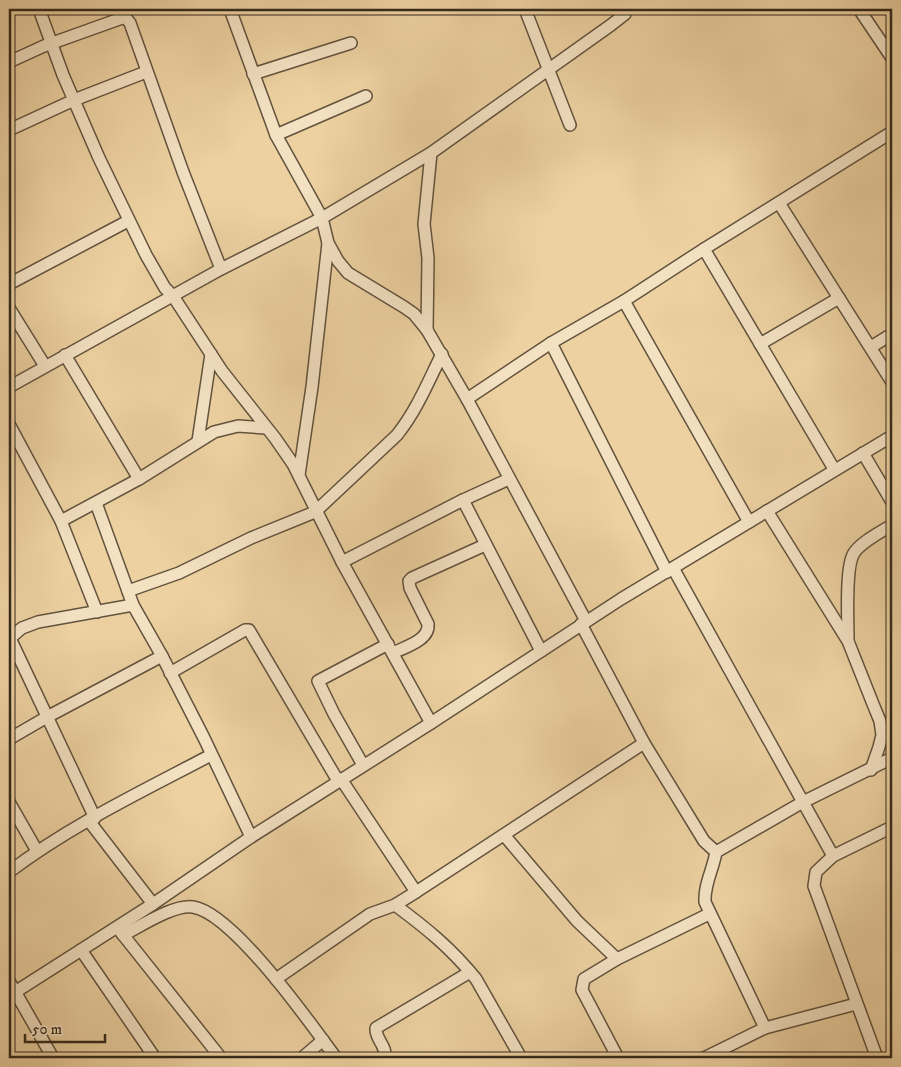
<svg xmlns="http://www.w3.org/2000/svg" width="901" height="1067" font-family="'IM FELL DW Pica',serif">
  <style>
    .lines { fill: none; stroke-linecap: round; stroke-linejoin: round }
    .street-casing { stroke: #62533e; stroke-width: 14 }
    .street { stroke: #f3e1c2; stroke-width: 11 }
  </style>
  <rect width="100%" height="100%" fill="#edd1a1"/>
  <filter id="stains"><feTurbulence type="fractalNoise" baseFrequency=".004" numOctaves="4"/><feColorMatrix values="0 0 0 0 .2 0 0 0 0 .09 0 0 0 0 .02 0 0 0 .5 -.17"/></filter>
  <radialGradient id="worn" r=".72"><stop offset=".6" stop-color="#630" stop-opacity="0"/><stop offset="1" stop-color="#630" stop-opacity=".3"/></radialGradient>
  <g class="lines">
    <!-- street casing -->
    <g class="street-casing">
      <g id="street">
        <polyline points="39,9 63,75 99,158 146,255 165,288 173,296 222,371 275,438 293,464 342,562 431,723"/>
        <polyline points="230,9 276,135 322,218 328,243 338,261 348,273 404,307 414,314 427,330 467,399 586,621"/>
        <polyline points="525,9 570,125"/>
        <polyline points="859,9 892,58"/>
        <polyline points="9,62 44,46 125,17 130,23 183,172 221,269"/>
        <polyline points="253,74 351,43"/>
        <polyline points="9,130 74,100 146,72"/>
        <polyline points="276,135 366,96"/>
        <polyline points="779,203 892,382"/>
        <polyline points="704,249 834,469"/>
        <polyline points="9,284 128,221"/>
        <polyline points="624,301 749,522"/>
        <polyline points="9,308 45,366"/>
        <polyline points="427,330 428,258 424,224 431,153"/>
        <polyline points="551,343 667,572"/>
        <polyline points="760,344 839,298"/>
        <polyline points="871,347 892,334"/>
        <polyline points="65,355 139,479"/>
        <polyline points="9,387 221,269 322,218 431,153 611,25 625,14 624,9"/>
        <polyline points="467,399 551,343 624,301 704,249 892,132"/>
        <polyline points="9,424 61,521 97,612"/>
        <polyline points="198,441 211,354"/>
        <polyline points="863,453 892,502"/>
        <polyline points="299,475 312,387 328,243"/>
        <polyline points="463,500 541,651"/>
        <polyline points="96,503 133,605 162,656 204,738 251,837"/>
        <polyline points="767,511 848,641 873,704 880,721 882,735 879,747 871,770"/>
        <polyline points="61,521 139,479 214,432 238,426 266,428"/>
        <polyline points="342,562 463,500 509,479"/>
        <polyline points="673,568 833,856"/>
        <path d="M128,591L179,573L251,538L315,512L397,435C417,410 428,382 442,354"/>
        <polyline points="581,624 644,743 704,841 716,852"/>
        <polyline points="9,636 95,818"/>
        <polyline points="9,639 22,628 38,622 133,605"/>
        <path d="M848,639C848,621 845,566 854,553C861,542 881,532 892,525"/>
        <path d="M393,653C405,647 430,640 428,624L410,588L409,581L412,578L485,545"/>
        <polyline points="170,673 245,630 249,630 338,781"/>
        <polyline points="9,739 47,717 162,656"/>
        <polyline points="363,765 334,714 318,681 388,644"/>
        <polyline points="341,779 416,892"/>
        <polyline points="9,802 37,851"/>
        <polyline points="89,821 153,904"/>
        <polyline points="504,835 577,921 617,959"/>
        <path d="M9,872C71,825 143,791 211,755"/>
        <path d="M395,905C426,928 451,948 476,979L521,1058"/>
        <polyline points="120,931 221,1058"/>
        <path d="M123,935C141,926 174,904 193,907C233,913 311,1024 336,1058"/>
        <polyline points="81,950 155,1058"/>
        <polyline points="276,979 370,914 395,905 416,892 644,743"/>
        <polyline points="9,981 53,1058"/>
        <polyline points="9,996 153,904 251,837 431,723 621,599 892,436"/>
        <path d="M765,1028L705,902C704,884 713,870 716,852L803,802L892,758"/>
        <polyline points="302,1058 323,1040"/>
        <path d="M384,1058C388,1046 375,1040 376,1028L470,972"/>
        <polyline points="618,1058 582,990 584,979 617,959 709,914"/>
        <polyline points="704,1058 765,1028 856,1004"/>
        <polyline points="877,1058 814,886 816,872 833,856 892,827"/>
      </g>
    </g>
    <!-- street -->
    <use href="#street" class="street"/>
  </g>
  <!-- margin -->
  <rect width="901" height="1067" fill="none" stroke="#edd1a1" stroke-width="30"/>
  <rect x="10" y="10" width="881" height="1047" fill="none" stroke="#34291d" stroke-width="2.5"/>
  <rect x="15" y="15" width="871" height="1037" fill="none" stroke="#34291d"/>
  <!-- scale -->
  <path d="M25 1034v8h80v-8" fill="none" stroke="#34291d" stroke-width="2.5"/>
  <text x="32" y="1034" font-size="15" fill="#34291d" stroke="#f3e1c2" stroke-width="4" paint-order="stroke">50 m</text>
  <rect width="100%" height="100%" filter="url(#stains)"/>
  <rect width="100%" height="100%" fill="url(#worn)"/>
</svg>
